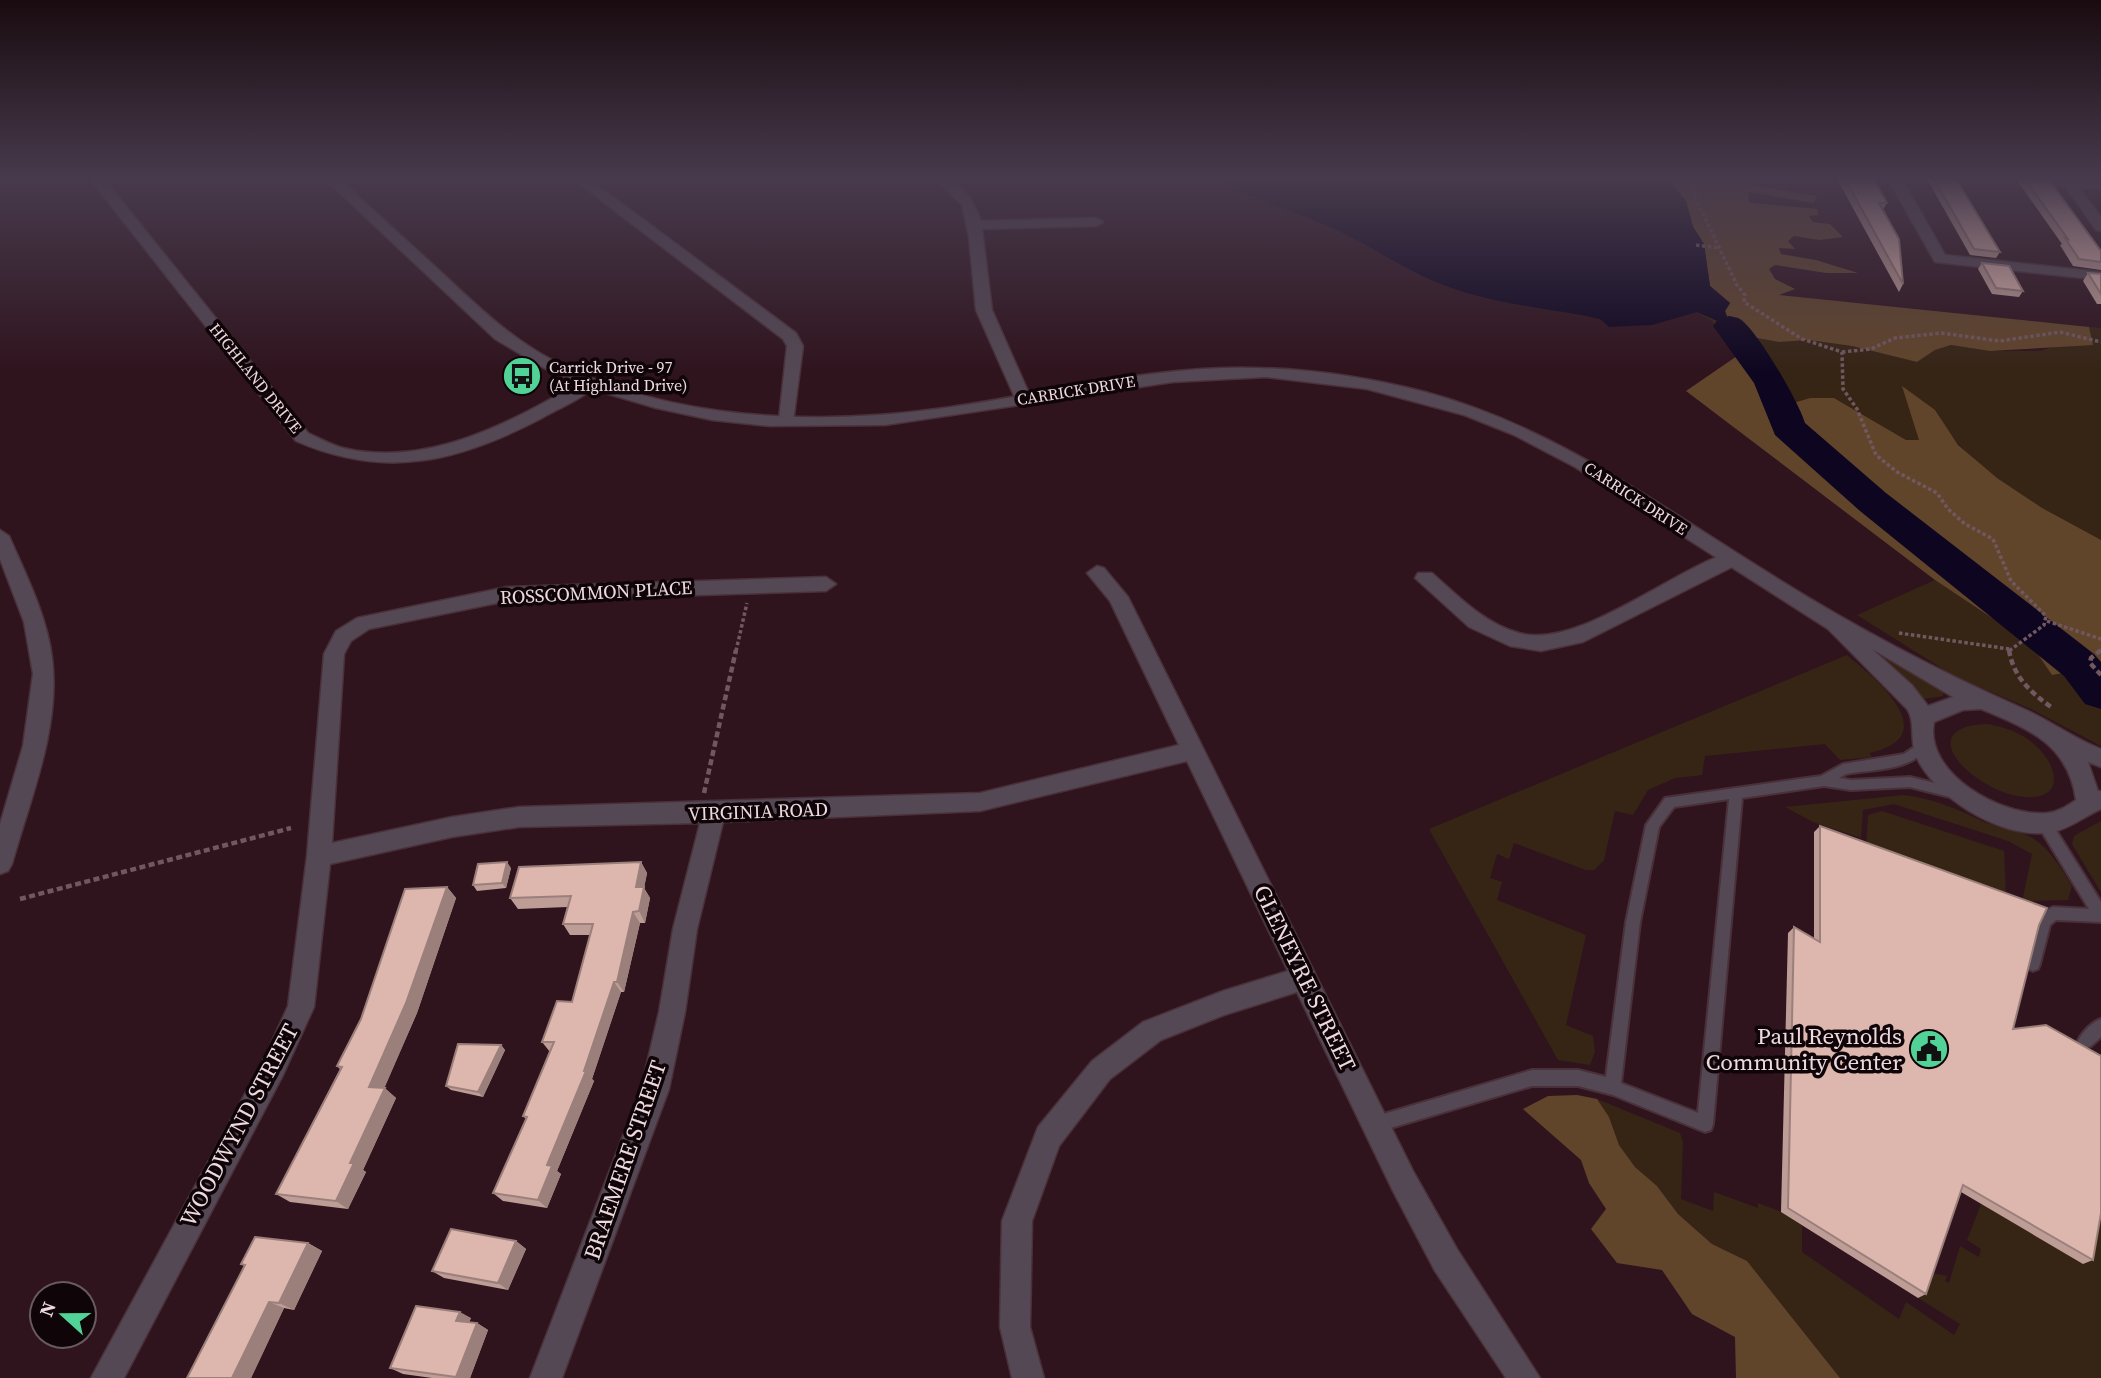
<svg xmlns="http://www.w3.org/2000/svg" width="2101" height="1378" font-family="'Source Serif 4',serif">
  <style>
    .green { fill: #362515 }
    .forest { fill: #61452b }
    .water { fill: #0e0620 }
    .lines { fill: none; stroke-linecap: round; stroke-linejoin: round }
    .river { fill: #0e0620; fill-rule: evenodd }
    .service-casing { stroke: #4a3039; stroke-width: 4 }
    .minor-casing { stroke: #4a3039; stroke-width: 3 }
    .tertiary-casing { stroke: #4a3039; stroke-width: 3 }
    .path-far1 { stroke: #715860; stroke-width: 3.5; stroke-dasharray: 3.5 2.5; stroke-linecap: butt }
    .path { stroke: #715860; stroke-width: 4.5; stroke-dasharray: 6 3.5; stroke-linecap: butt }
    .service { fill: #544854; fill-rule: evenodd }
    .minor { fill: #544854; fill-rule: evenodd }
    .tertiary { fill: #544854; fill-rule: evenodd }
    .wall { fill: #be9d96 }
    .shaded-wall { fill: #9b7f7a }
    .building { fill: #ddb6ae; stroke: #9b7f7a; stroke-width: 2 }
    .labels { text-anchor: middle; stroke-width: 7; stroke-linejoin: round; paint-order: stroke }
    .far-poi-label { font-size: 16px; fill: #edd9de; stroke: #0f0508; text-anchor: start }
    .far-street-label { font-size: 16px; fill: #edd9de; stroke: #0f0508 }
    .street-label { font-size: 19px; fill: #edd9de; stroke: #0f0508 }
    .near-street-label { font-size: 23px; fill: #edd9de; stroke: #0f0508 }
    .near-poi-label { font-size: 23px; fill: #edd9de; stroke: #0f0508; text-anchor: end }
  </style>
  <rect width="100%" height="100%" fill="#2f141e"/>
  <!-- green -->
  <g class="green">
    <path d="M1697,312L1729,326L1736,334L1779,342L1809,340L1852,346L1917,362L1935,350L1951,345L1991,351H2040L2090,334L2089,327L2101,328V540C2051,517 2000,485 1960,446C1950,436 1943,422 1935,410L1910,404L1920,440H1906L1834,398H1810L1783,406L1753,357L1737,356L1712,321Z"/>
    <polygon points="1935,580 2031,644 2052,674 2095,667 2101,672 2101,746 2031,709 1954,676 1857,615"/>
    <polygon points="1865,644 1943,691 1943,696 1923,699 1912,683"/>
    <path d="M1847,655C1876,679 1946,736 1869,753L1872,757L1840,760L1825,744L1705,756L1702,775L1675,778L1648,790L1633,815L1615,811L1604,860L1594,870H1586L1514,843L1509,859L1497,854L1490,878L1502,882L1497,900L1586,935L1566,1025L1593,1036L1595,1052L1590,1065L1558,1060L1429,829Z"/>
    <path d="M1987,724C2005,727 2022,733 2035,745C2058,765 2066,800 2025,797C1977,794 1907,727 1987,724Z"/>
    <path d="M1904,795C1934,799 1955,808 1982,821C1995,827 2010,828 2024,834C2046,842 2060,867 2072,886L2068,900L2032,901L2027,909L2021,907L2032,854L2008,841L1894,804L1863,810L1861,838L1813,822L1785,807Z"/>
    <polygon points="1882,811 2004,851 2006,896 1866,849 1868,815"/>
    <polygon points="2101,821 2101,892 2072,844 2074,836"/>
    <polygon points="1597,1099 1680,1133 1683,1142 1681,1199 1713,1211 1714,1192 1758,1208 1758,1203 1781,1212 1802,1226 1802,1252 1899,1319 1906,1302 1954,1335 1960,1324 1918,1298 1927,1272 1947,1276 1945,1281 1949,1283 1960,1246 1979,1257 1981,1249 1967,1240 1981,1204 2098,1230 2101,1221 2101,1378 1840,1378 1747,1261 1712,1244 1678,1214 1657,1186 1635,1167 1619,1145 1609,1117"/>
  </g>
  <!-- forest -->
  <g class="forest">
    <polygon points="1668,179 1744,179 1746,184 1817,196 1814,203 1748,192 1749,202 1753,203 1817,209 1818,215 1809,216 1813,222 1830,224 1843,237 1819,240 1794,236 1788,241 1795,249 1779,248 1781,254 1816,260 1858,273 1826,273 1775,265 1769,269 1775,279 1795,289 1779,295 2089,327 2093,345 1990,351 1951,345 1935,350 1917,362 1852,346 1809,340 1779,342 1735,334 1725,311 1730,303 1710,286 1704,244 1693,227 1686,201"/>
    <polygon points="1737,356 1753,357 1783,406 1810,398 1834,398 1906,440 1919,440 1902,386 1935,410 1958,445 1997,478 2042,508 2101,540 2101,666 2052,675 2031,644 1935,580 1686,391"/>
    <polygon points="1577,1095 1597,1099 1609,1117 1619,1145 1635,1167 1657,1186 1678,1214 1712,1244 1747,1261 1840,1378 1736,1378 1735,1337 1692,1314 1662,1270 1617,1263 1591,1229 1606,1209 1589,1183 1581,1160 1523,1109 1548,1096"/>
  </g>
  <!-- water -->
  <path class="water" d="M1223,179H1668L1686,201L1693,227L1704,244L1710,286L1730,303L1725,311L1729,326L1697,312L1652,325L1609,327L1600,319C1550,308 1498,305 1449,287C1409,273 1378,250 1341,232C1308,216 1271,204 1237,190Z"/>
  <g class="lines">
    <!-- river -->
    <path class="river" d="M1729,316C1733,317 1737,317 1740,319C1757,330 1799,402 1805,423L1886,493L2094,654L2101,662V709L2085,704L2064,676L1860,511L1775,435L1754,383L1713,326L1718,319Z"/>
    <!-- service casing -->
    <g class="service-casing">
      <g id="service">
        <path d="M1923,741L1928,742L1929,746C1912,771 1874,769 1846,774L1839,778L1851,780L1910,777L1959,789L1961,793L1959,797L1954,798L1910,787L1851,790L1824,786L1742,798L1713,1124L1711,1130L1705,1132L1613,1095L1578,1086H1532L1377,1132L1371,1130L1369,1124L1371,1118L1377,1116L1532,1070H1578L1606,1077L1626,922L1646,825L1665,798L1821,776L1843,764L1904,754ZM1729,799L1698,1113L1621,1083L1640,922L1659,827L1674,807Z"/>
        <path d="M2044,817L2049,819L2101,902V922L2056,920L2050,925L2040,964L2038,969L2033,971L2028,969L2026,964C2031,944 2032,915 2053,907L2089,909L2039,827L2037,823L2039,819Z"/>
        <path d="M2101,1019V1037L2091,1046L2086,1048L2081,1046L2078,1041C2082,1032 2092,1022 2101,1019Z"/>
      </g>
    </g>
    <!-- minor casing -->
    <g class="minor-casing">
      <g id="minor">
        <path d="M90,179H104L308,433C319,438 331,445 343,448C428,468 512,422 582,381L588,379L596,384C584,399 559,408 542,418C458,462 385,480 296,441Z"/>
        <polygon points="573,179 589,179 796,333 803,346 793,423 781,423 779,419 787,346 783,339"/>
        <path d="M935,179C961,179 972,198 981,221L1096,218L1103,222L1096,226L982,229L992,310L1031,398L1029,402L1023,403L1015,398L976,310L969,237L962,205Z"/>
        <polygon points="1888,179 1902,179 1945,255 2101,272 2101,280 1935,262"/>
        <polygon points="2022,179 2101,182 2101,190 2079,188 2101,217 2101,231 2096,230 2065,186 2029,183"/>
        <path d="M0,530L9,536C26,575 47,616 52,658C61,727 30,799 12,864L8,871L0,874V824L23,746L33,674L24,622L0,559Z"/>
        <path d="M1731,552L1741,559L1738,564L1583,642L1541,651L1510,646L1469,627L1415,578L1418,573H1432C1458,596 1485,624 1519,633C1578,650 1673,569 1731,552Z"/>
        <polygon points="1097,566 1104,568 1128,597 1413,1171 1457,1249 1540,1378 1506,1378 1435,1271 1393,1191 1297,992 1224,1015 1161,1040 1110,1079 1059,1146 1032,1221 1030,1327 1044,1378 1012,1378 1000,1327 1002,1221 1038,1127 1092,1061 1143,1022 1223,991 1288,971 1187,761 980,811 723,822 697,929 685,1012 669,1089 562,1378 530,1378 641,1089 659,1012 673,929 700,823 519,827 452,837 330,864 314,1007 283,1075 124,1378 91,1378 265,1057 288,1006 307,856 324,654 336,631 357,618 507,587 826,577 836,584 826,591 507,601 369,629 351,641 344,654 332,843 452,817 519,807 980,793 1179,745 1110,601 1087,573"/>
      </g>
    </g>
    <!-- tertiary casing -->
    <g class="tertiary-casing">
      <path id="tertiary" d="M325,179H340C373,210 407,241 440,271C476,305 510,338 554,361C671,421 816,426 944,408C1037,395 1129,371 1223,368C1291,366 1358,375 1425,392C1552,426 1656,503 1767,572C1849,624 1936,670 2024,709C2051,721 2073,738 2101,749V767L2088,762L2098,791H2101V809C2085,816 2071,828 2053,832C2007,841 1943,803 1920,764C1907,741 1917,724 1907,709L1828,629L1575,467L1514,435L1464,415L1367,389L1266,377L1173,382L885,425L770,426L712,420L656,408L595,390L544,368L495,339ZM1872,649L1953,697L1928,706L1912,685ZM1981,709C2029,729 2068,744 2076,800C2067,806 2058,812 2047,813C2002,817 1924,774 1934,722L1963,710Z"/>
    </g>
    <!-- path-far1 -->
    <g class="path-far1">
      <polyline points="1691,179 1696,199 1737,285 1745,295 1744,302 1802,339 1842,352 1843,389 1857,409 1876,455 1897,472 1937,493 1948,509 1965,524 1993,539 2011,581 2046,616 2044,625 2009,651"/>
      <polyline points="1696,245 1719,248"/>
      <polyline points="1842,352 1871,349 1895,338 1941,333 2000,341 2060,332 2101,342"/>
      <polyline points="2047,621 2101,639"/>
      <polyline points="1899,633 2009,649"/>
      <polyline points="736,651 747,603"/>
    </g>
    <!-- path -->
    <g class="path">
      <path d="M2009,650C2013,676 2030,692 2051,707"/>
      <polyline points="2101,650 2091,658 2090,663 2101,675"/>
      <polyline points="704,793 736,650"/>
      <polyline points="20,899 291,828"/>
    </g>
    <!-- service -->
    <use href="#service" class="service"/>
    <!-- minor -->
    <use href="#minor" class="minor"/>
    <!-- tertiary -->
    <use href="#tertiary" class="tertiary"/>
  </g>
  <!-- wall -->
  <g class="wall">
    <polygon points="1837,179 1874,179 1887,203 1883,210 1903,284 1899,292"/>
    <polygon points="1927,179 1956,179 2000,252 1996,258 1970,255"/>
    <polygon points="2016,179 2045,179 2101,251 2101,270 2073,266 2060,245 2062,244"/>
    <polygon points="1982,263 2023,291 2019,297 1992,294 1978,269"/>
    <polygon points="2088,273 2101,274 2101,304 2097,304 2083,281"/>
    <polygon points="1820,826 2039,925 2013,1029 2093,1260 2083,1264 1961,1192 1926,1294 1918,1298 1781,1212 1788,933 1794,927 1814,939 1814,832"/>
    <polygon points="641,862 647,873 644,888 650,898 645,923 640,923 624,992 621,992 592,1079 594,1081 557,1171 561,1174 547,1208 503,1201 493,1193 526,1119 523,1116 550,1052 542,1042 572,1002 590,935 570,935 563,924 567,907 518,909 510,898"/>
    <polygon points="511,868 506,888 477,891 473,885"/>
    <polygon points="447,887 456,898 417,1013 384,1088 396,1098 363,1170 366,1172 348,1209 290,1202 276,1194 340,1069 337,1066"/>
    <polygon points="501,1045 505,1050 483,1097 451,1090 446,1086"/>
    <polygon points="516,1241 526,1249 508,1290 444,1278 432,1271"/>
    <polygon points="308,1243 322,1251 294,1310 284,1308 251,1378 187,1378 245,1266 241,1264"/>
    <polygon points="471,1318 469,1322 477,1323 488,1330 470,1378 432,1378 403,1374 390,1368"/>
  </g>
  <!-- shaded-wall -->
  <g class="shaded-wall">
    <polygon points="507,862 511,868 506,888 502,883"/>
    <polygon points="641,862 647,873 644,888 650,898 645,923 639,911 636,887"/>
    <polygon points="447,887 456,898 417,1013 381,1096 369,1087"/>
    <polygon points="633,912 640,923 624,992 617,982"/>
    <polygon points="614,982 621,992 592,1079 594,1081 557,1171 561,1174 547,1208 538,1200 547,1165"/>
    <polygon points="501,1045 505,1050 483,1097 478,1092"/>
    <polygon points="385,1088 396,1098 363,1170 366,1172 348,1209 336,1201 350,1163"/>
    <polygon points="516,1241 526,1249 508,1290 498,1283"/>
    <polygon points="308,1243 322,1251 294,1310 279,1303"/>
    <polygon points="269,1302 284,1308 251,1378 232,1378"/>
    <polygon points="460,1312 471,1318 467,1327 456,1321"/>
    <polygon points="477,1323 488,1330 470,1378 458,1378 456,1377"/>
  </g>
  <!-- building -->
  <g class="building">
    <polygon points="1845,179 1874,179 1887,203 1879,203 1899,239 1903,284"/>
    <polygon points="1934,179 1956,179 2000,252 1974,249"/>
    <polygon points="2025,179 2049,180 2101,251 2101,262 2079,259 2065,238 2068,239"/>
    <polygon points="1982,263 2009,266 2023,291 1996,288"/>
    <polygon points="2088,273 2101,274 2101,294"/>
    <polygon points="1820,826 2047,908 2039,925 2013,1029 2046,1025 2101,1056 2101,1213 2093,1260 1963,1185 1926,1294 1788,1208 1794,927 1820,942"/>
    <polygon points="507,862 502,883 473,885 478,864"/>
    <polygon points="641,862 636,887 644,887 639,911 633,912 617,982 614,982 584,1071 586,1071 547,1165 552,1166 538,1200 493,1193 527,1117 523,1116 554,1042 542,1042 557,1001 572,1002 593,924 563,924 571,896 510,898 519,867"/>
    <polygon points="447,887 406,1003 369,1087 385,1088 350,1163 354,1163 336,1201 276,1194 342,1067 337,1066 361,1019 405,889"/>
    <polygon points="458,1044 501,1045 478,1092 446,1086"/>
    <polygon points="451,1229 516,1241 498,1283 432,1271"/>
    <polygon points="255,1237 308,1243 279,1303 269,1302 232,1378 187,1378 245,1265 241,1264"/>
    <polygon points="416,1306 460,1312 456,1321 477,1323 456,1377 390,1368"/>
  </g>
  <!-- sky -->
  <linearGradient id="sky" x2="0" y2="1"><stop stop-color="#1a0b10"/><stop offset="0.48" stop-color="#473a4c"/><stop offset="1" stop-color="#473a4c" stop-opacity="0"/></linearGradient>
  <rect width="2101" height="372" fill="url(#sky)"/>
  <!-- icons -->
  <defs>
    <g id="bus-disc" transform="scale(2.0125)"><circle r="9.5" fill="#51d397" stroke="#0f0508"/><path d="M-5-6H5V4H4V6H2V4H-2V6H-4V4H-5ZM-3.5-4V0h7V-4ZM-3.5 1.2v1.5H-2V1.2ZM2 1.2v1.5H3.5V1.2Z" fill="#111"/></g>
    <g id="civic-disc" transform="scale(2.0125)"><circle r="9.5" fill="#51d397" stroke="#0f0508"/><path d="M-.6-6.5H3V-4.5H.6V-3L4-1V1h2V6H-6V1h2V-1L-.6-3ZM-1.2 2.5V6h2.4V2.5Z" fill="#111"/></g>
  </defs>
  <g fill-rule="evenodd">
    <use href="#bus-disc" x="522" y="376"/>
    <use href="#civic-disc" x="1929" y="1049"/>
  </g>
  <g class="labels">
    <!-- far-poi labels -->
    <g class="far-poi-label">
      <text x="549" y="373">Carrick Drive - 97<tspan x="549" dy="18">(At Highland Drive)</tspan></text>
    </g>
    <!-- far-street labels -->
    <g class="far-street-label">
      <text transform="translate(256 378) rotate(51)" y="6">HIGHLAND DRIVE</text>
      <text transform="translate(1076 390) rotate(-9)" y="6">CARRICK DRIVE</text>
      <text transform="translate(1636 498) rotate(33)" y="6">CARRICK DRIVE</text>
    </g>
    <!-- street labels -->
    <g class="street-label">
      <text transform="translate(596 592) rotate(-3)" y="7">ROSSCOMMON PLACE</text>
      <text transform="translate(758 811) rotate(-2)" y="7">VIRGINIA ROAD</text>
    </g>
    <!-- near-street labels -->
    <g class="near-street-label">
      <text transform="translate(1305 978) rotate(64)" y="8">GLENEYRE STREET</text>
      <text transform="translate(239 1125) rotate(-62)" y="8">WOODWYND STREET</text>
      <text transform="translate(625 1160) rotate(-71)" y="8">BRAEMERE STREET</text>
    </g>
    <!-- near-poi labels -->
    <g class="near-poi-label">
      <text x="1902" y="1044">Paul Reynolds<tspan x="1902" dy="26">Community Center</tspan></text>
    </g>
  </g>
  <!-- north arrow -->
  <g transform="translate(63 1315) rotate(291)"><circle r="33" fill="#0f0508" stroke="#685a5e" stroke-width="2"/>
  <path d="M0-5L12 26L0 18L-12 26Z" fill="#51d397"/>
  <text y="-10" font-size="19" font-weight="bold" text-anchor="middle" fill="#edd9de">N</text>
  </g>
</svg>
